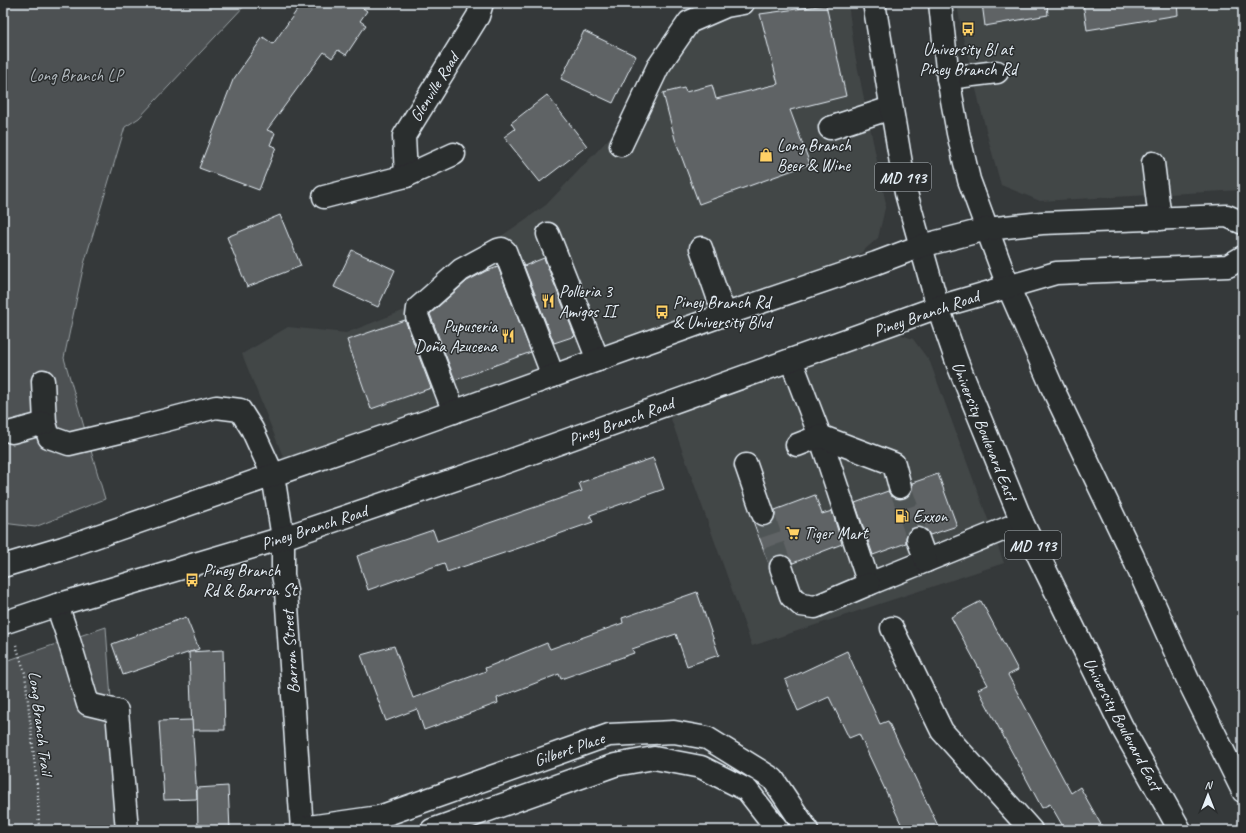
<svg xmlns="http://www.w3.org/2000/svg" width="1246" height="833" font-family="Caveat,sans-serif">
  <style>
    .built { fill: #424647 }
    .green { fill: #4d5152; stroke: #9aa1a5 }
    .building { fill: #5f6365; stroke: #e8f1f8 }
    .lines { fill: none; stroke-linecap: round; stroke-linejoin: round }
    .minor-tunnel { stroke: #505556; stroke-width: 22; stroke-dasharray: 22 11; stroke-linecap: butt }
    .minor-casing { stroke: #e8f1f8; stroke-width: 25 }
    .major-casing { stroke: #e8f1f8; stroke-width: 25 }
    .path { stroke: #e8f1f8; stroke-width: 2.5; stroke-dasharray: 1 3; stroke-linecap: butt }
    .minor { stroke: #2a2d2e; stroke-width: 22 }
    .major { stroke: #2a2d2e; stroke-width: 22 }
    .labels { text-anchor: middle; stroke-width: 3; stroke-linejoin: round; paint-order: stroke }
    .shield { fill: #2a2d2e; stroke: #afb6bb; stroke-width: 1 }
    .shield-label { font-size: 16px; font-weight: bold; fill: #e8f1f8 }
    .poi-label { font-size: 17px; fill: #e8f1f8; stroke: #2a2d2e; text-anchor: start }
    .park-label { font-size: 17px; fill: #b2b9be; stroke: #2a2d2e }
    .street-label { font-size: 17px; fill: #e8f1f8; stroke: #2a2d2e }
  </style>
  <rect width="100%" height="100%" fill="#35393a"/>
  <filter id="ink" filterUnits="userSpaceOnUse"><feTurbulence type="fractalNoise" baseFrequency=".025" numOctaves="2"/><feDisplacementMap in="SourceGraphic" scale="8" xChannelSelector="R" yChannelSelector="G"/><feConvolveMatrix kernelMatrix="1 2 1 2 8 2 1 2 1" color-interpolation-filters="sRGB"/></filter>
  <g filter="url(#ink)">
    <!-- built -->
    <g class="built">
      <polygon points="686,3 848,3 855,55 886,204 878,238 854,259 284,459 242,354 288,327 346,333 405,310 490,244 546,205 617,130"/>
      <polygon points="957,3 1243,3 1243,190 1040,201 1001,185 989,142 961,29"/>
      <polygon points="888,330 913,339 930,362 1004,563 752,646 666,405"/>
    </g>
    <!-- green -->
    <g class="green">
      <polygon points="3,3 247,3 139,118 125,127 84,264 64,358 105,499 35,527 3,523"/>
      <polygon points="106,627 119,815 118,830 3,830 3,662"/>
    </g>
    <!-- building -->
    <g class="building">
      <polygon points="302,3 356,3 367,11 360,21 366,25 346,55 338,50 332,58 324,52 267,130 275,133 270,145 276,147 259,190 199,168 233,80 263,37 273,44"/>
      <polygon points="982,3 1047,3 1048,15 985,26"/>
      <polygon points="1083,3 1177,3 1178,15 1087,30"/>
      <polygon points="826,5 846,96 790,110 810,164 699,204 675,139 663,93 684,88 686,92 712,85 716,99 778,84 760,14"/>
      <polygon points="584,31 636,56 613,103 561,79"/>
      <polygon points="547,95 587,146 540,182 504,137 515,129 511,123"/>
      <polygon points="280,215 301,266 247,287 227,237"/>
      <polygon points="352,250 395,270 378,307 334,287"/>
      <polygon points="544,258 575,336 554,343 524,266"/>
      <polygon points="498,267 531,352 455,380 430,314 467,281 486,271"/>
      <polygon points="405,320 431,388 371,409 347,340"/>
      <polygon points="653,458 664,489 590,515 593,522 519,548 447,572 444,563 368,590 357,556 433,530 437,541 582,491 579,483"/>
      <polygon points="938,474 957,526 930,535 926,529 920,527 914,527 908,531 906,537 906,543 873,555 855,503 888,491 891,496 896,499 904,499 909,496 912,491 912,483"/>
      <polygon points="815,495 822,514 832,511 842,544 793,563 789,558 784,555 777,555 772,559 769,564 753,521 760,526 767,526 772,522 775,517 775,510"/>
      <polygon points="697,592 719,655 687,666 676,634 632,649 634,653 561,679 559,674 497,698 498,703 424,730 417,709 386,721 361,655 394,646 413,698 486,671 485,668 547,643 550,649 623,623 622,618"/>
      <polygon points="981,601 1018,670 1008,675 1071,793 1080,787 1104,830 1065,830 1050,804 1042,808 978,689 988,685 951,617"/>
      <polygon points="186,617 199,649 123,675 112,644"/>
      <polygon points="223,650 225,730 192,730 189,652"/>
      <polygon points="847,651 880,724 888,721 940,830 904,830 859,734 849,738 829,697 798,711 785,680"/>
      <polygon points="192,720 197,799 164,800 159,721"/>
      <polygon points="228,786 230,830 198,830 197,788"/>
    </g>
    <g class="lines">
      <!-- minor-tunnel -->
      <g class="minor-tunnel">
        <polyline points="900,487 918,539"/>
        <polyline points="763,514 781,567"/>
      </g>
      <!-- minor casing -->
      <g class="minor-casing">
        <g id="minor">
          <polyline points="948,78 997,72"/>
          <polyline points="830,128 891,108"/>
          <polyline points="621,145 658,67 689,22 726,6 743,3"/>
          <polyline points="1153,163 1160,219"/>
          <polyline points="406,176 404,136 478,16 482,3"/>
          <polyline points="324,197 406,176 454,154"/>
          <polyline points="548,234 598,360"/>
          <polyline points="701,248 719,300 726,314"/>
          <polyline points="791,360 820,436 869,584 1022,522"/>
          <polyline points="43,381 45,423 49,437 69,444 132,429 216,407 240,410 252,429 273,475 283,538 283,575 286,591 302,830"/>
          <polyline points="454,412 417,316 418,308 461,270 498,250 502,249 505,251 553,376"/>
          <polyline points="12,432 45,423"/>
          <polyline points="797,445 820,436 894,464 900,487"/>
          <polyline points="746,465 763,514"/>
          <polyline points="918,539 926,561"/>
          <polyline points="781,567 791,596 801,605 815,607 869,584"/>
          <polyline points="57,605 67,634 88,704 117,711 127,830"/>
          <polyline points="892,628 942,731 1031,830"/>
          <polyline points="302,828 379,817 609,735 674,732 707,738 773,779 807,830"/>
          <polyline points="432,830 615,765 654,758 701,767 747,790 778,830"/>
        </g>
      </g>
      <!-- major casing -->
      <g class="major-casing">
        <g id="major">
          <polyline points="874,3 906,193 938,307 957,362 1022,522 1122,727 1180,830"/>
          <polyline points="940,3 948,78 958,133 969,180 1008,286 1052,387 1133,557 1188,680 1243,791"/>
          <polyline points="3,566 63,548 400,431 726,314 876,263 921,246 987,229 1042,223 1227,216 1243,223"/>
          <polyline points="3,623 57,605 283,538 509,461 938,307 1056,273 1228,266 1243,257"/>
        </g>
      </g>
      <!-- path -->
      <polyline class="path" points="16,645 25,673 38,795 39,830"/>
      <!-- minor -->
      <use href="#minor" class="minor"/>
      <!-- major -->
      <use href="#major" class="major"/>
    </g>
  </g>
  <!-- icons -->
  <defs>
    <g id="bus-bare" transform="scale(1.08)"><path d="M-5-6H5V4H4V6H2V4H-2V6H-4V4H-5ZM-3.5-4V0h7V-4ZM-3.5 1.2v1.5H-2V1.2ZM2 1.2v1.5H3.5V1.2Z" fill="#ffd166" stroke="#2a2d2e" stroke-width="2.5" paint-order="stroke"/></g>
    <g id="shop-bare" transform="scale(1.08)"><path d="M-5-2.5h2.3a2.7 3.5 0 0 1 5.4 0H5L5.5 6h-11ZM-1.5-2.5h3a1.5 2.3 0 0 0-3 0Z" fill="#ffd166" stroke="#2a2d2e" stroke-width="2.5" paint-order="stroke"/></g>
    <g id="restaurant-bare" transform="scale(1.08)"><path d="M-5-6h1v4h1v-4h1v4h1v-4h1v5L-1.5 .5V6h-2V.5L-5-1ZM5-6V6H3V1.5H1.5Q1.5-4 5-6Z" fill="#ffd166" stroke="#2a2d2e" stroke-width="2.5" paint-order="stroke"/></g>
    <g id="fuel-bare" transform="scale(1.08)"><path d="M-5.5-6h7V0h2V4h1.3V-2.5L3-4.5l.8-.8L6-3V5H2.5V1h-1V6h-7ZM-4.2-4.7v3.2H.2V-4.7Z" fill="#ffd166" stroke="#2a2d2e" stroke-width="2.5" paint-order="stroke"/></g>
    <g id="supermarket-bare" transform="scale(1.08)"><path d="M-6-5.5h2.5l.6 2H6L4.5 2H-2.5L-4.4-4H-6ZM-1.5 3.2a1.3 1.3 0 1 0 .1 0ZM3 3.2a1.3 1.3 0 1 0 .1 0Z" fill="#ffd166" stroke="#2a2d2e" stroke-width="2.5" paint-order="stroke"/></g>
  </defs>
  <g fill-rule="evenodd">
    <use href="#bus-bare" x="968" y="29"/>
    <use href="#shop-bare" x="766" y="155"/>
    <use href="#restaurant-bare" x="548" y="301"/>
    <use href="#bus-bare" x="662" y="312"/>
    <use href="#restaurant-bare" x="508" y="336"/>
    <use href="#fuel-bare" x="902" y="516"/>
    <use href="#supermarket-bare" x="793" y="533"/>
    <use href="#bus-bare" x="192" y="580"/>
  </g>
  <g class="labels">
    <!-- shield labels -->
    <g class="shield">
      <rect x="875" y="163" width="56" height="28" rx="3"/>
      <rect x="1005" y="531" width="56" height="28" rx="3"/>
    </g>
    <g class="shield-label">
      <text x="903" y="183">MD 193</text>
      <text x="1033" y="551">MD 193</text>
    </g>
    <!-- poi labels -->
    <g class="poi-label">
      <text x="968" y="55" text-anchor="middle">University Bl at<tspan x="968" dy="20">Piney Branch Rd</tspan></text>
      <text x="777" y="151">Long Branch<tspan x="777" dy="20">Beer &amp; Wine</tspan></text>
      <text x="559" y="297">Polleria 3<tspan x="559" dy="20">Amigos II</tspan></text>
      <text x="673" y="308">Piney Branch Rd<tspan x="673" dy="20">&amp; University Blvd</tspan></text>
      <text x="497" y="332" text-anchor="end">Pupuseria<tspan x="497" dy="20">Doña Azucena</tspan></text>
      <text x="913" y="522">Exxon</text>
      <text x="804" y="539">Tiger Mart</text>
      <text x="203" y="576">Piney Branch<tspan x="203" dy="20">Rd &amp; Barron St</tspan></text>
    </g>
    <!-- park labels -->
    <g class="park-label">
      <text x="76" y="81">Long Branch LP</text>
    </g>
    <!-- street labels -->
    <g class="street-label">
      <text transform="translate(434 87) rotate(-58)" y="6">Glenville Road</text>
      <text transform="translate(926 313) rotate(-19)" y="6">Piney Branch Road</text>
      <text transform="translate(621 421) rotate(-20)" y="6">Piney Branch Road</text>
      <text transform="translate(985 431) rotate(68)" y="6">University Boulevard East</text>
      <text transform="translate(314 527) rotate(-18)" y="6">Piney Branch Road</text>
      <text transform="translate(290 652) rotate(-94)" y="6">Barron Street</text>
      <text transform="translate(41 723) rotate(83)" y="6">Long Branch Trail</text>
      <text transform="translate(1123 724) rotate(62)" y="6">University Boulevard East</text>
      <text transform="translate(569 749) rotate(-19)" y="6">Gilbert Place</text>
    </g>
  </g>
  <!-- margin -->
  <rect width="1246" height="833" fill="none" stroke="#2a2d2e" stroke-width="16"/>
  <rect x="8" y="8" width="1230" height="817" fill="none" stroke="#e8f1f8" stroke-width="1.5" filter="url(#ink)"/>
  <!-- north arrow -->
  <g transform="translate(1208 795)" stroke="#2a2d2e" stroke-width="3" paint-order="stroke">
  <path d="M0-3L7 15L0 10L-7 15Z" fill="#e8f1f8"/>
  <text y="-6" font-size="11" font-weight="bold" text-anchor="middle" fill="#e8f1f8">N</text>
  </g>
</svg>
